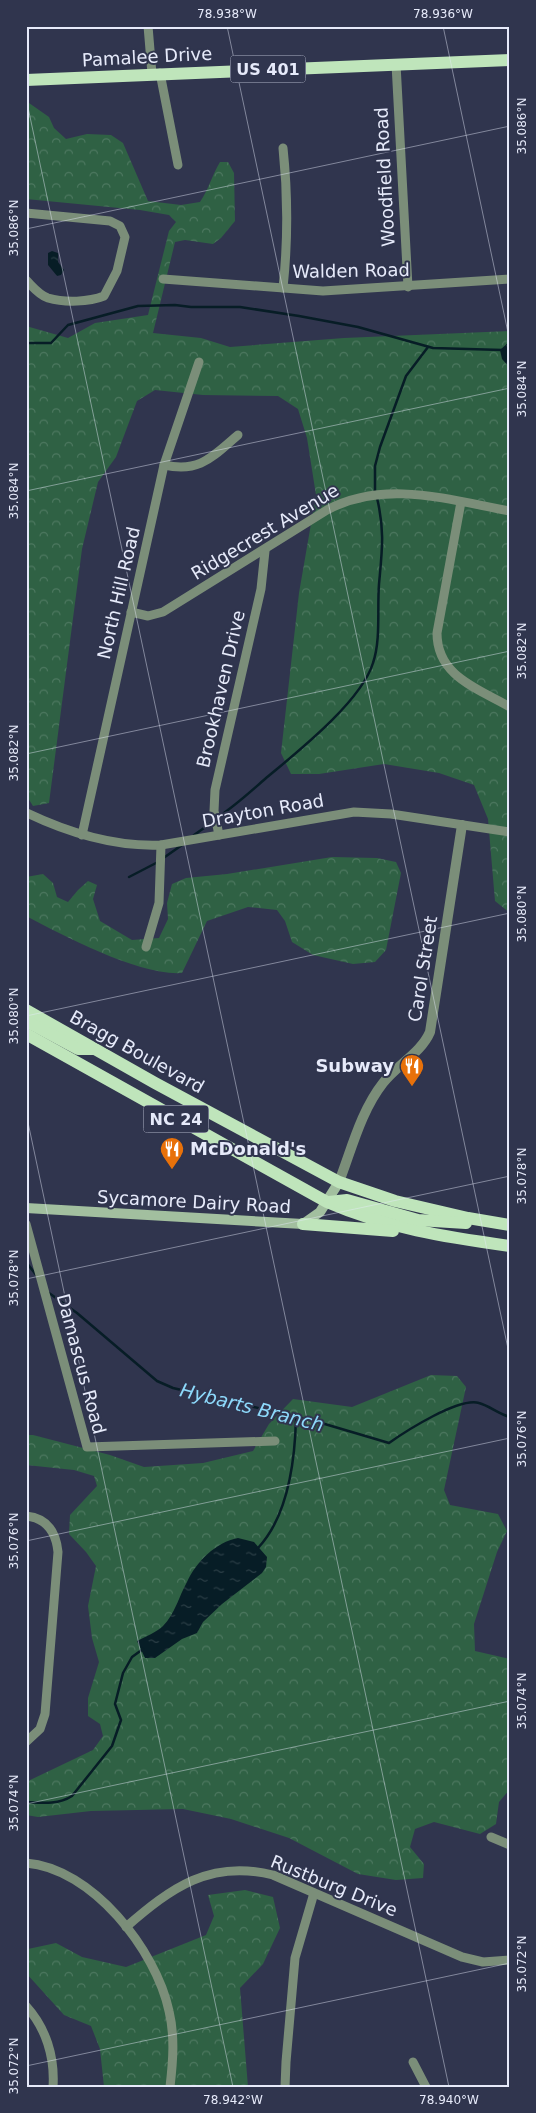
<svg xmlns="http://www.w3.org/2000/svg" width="536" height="2113" font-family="'DejaVu Sans',sans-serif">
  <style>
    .forest { fill: url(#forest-crowns) }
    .water { fill: url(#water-ripples) }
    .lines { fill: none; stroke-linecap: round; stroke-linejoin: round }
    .stream { stroke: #071d26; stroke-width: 2.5 }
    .minor { stroke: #7b8e79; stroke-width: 9 }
    .tertiary { stroke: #7b8e79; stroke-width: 10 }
    .secondary { stroke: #a2bf9f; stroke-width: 10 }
    .primary { stroke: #bfe5bb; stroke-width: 12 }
    .ticks { fill: none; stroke: #e6eafa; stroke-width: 1; stroke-opacity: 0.45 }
    .labels { text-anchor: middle; stroke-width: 4; stroke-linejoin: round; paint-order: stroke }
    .shield { fill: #30354e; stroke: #afb4c6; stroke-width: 1 }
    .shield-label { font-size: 16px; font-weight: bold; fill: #e6eafa }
    .street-label { font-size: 18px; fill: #e6eafa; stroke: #30354e }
    .poi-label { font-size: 18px; font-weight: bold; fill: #e6eafa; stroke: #30354e; text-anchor: end }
    .water-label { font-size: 19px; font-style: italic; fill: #8dd9fb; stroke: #30354e }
    .neatline { fill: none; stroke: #e6eafa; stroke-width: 2 }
    .ticks-label { font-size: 12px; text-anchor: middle; fill: #e6eafa }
  </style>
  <defs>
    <pattern id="forest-crowns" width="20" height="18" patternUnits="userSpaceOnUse" patternTransform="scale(1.25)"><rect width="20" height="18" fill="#2f6144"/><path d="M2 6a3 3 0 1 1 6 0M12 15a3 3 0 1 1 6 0" fill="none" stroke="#4d7860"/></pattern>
    <pattern id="water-ripples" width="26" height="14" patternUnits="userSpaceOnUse" patternTransform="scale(1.25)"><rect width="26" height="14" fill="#071d26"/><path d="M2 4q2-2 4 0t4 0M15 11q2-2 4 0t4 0" fill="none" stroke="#2b3e46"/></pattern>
  </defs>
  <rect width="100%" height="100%" fill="#30354e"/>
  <!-- forest -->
  <g class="forest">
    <path d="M26,103H29L49,117L54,128L66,139L87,134L111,135L123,143L148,201L181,205L200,202C209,189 212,175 220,162H228L234,173L235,221L221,238L213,244L185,240L175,242L153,333L201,338L230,347L344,338L510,331V913L495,901L488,819L474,785L439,773L384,764L319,774H291L281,753L299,593L316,495L307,438L298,409L278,396L203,395L155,390L137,401L116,457L98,482L82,549L49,803L33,806L26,795V326L68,338L95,323L148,315L169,231L176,222L169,215L140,210L26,199Z"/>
    <path d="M332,857L377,858L396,862L401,873L386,950L375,962L353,964L313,955L292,942L285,921L277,910L248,907L207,921L182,973C140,976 64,936 26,916V877L43,874L53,883L57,897L68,902L78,890L88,881L97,885L93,899L100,921L132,940L159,938L168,919L167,903L172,884L186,878L227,874Z"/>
    <polygon points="431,1375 457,1376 466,1387 444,1490 450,1505 498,1514 507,1531 497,1552 474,1624 475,1651 510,1659 510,1789 499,1802 496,1824 480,1834 434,1822 415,1829 410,1847 424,1864 423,1878 396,1880 358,1874 289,1838 231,1819 183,1809 91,1811 38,1817 26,1815 26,1782 93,1750 103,1736 100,1724 88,1716 88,1698 99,1662 92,1638 88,1606 96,1566 86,1552 69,1534 70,1515 97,1486 94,1476 74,1470 26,1465 26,1435 33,1435 110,1455 144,1467 203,1463 253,1451 269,1424 293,1399 352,1407"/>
    <polygon points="245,1890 273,1897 280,1928 263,1964 240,1988 248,2087 104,2087 100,2049 91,2026 64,2015 26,1973 28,1949 56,1943 82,1957 126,1967 206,1935 214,1916 208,1895"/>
  </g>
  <!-- water -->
  <g class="water">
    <polygon points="52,251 58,253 58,262 64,270 61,275 57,276 48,265 48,253"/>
    <polygon points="510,341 510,368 502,359 500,350"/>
    <path d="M238,1538L254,1542L267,1557L266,1567L262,1573L222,1604L203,1622L197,1633L182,1639L155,1658H145L137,1641C145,1637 157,1632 163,1626C175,1614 179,1596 187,1582C196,1562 216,1542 238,1538Z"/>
  </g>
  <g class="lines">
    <!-- stream -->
    <g class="stream">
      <polyline points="26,343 51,343 68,325 138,306 175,305 191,307 240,307 299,316 358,327 433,348 502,350"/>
      <polyline points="375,493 375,466 380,447 406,376 428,347"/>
      <path d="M218,817C235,806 250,792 265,779C296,753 361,702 373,663C381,639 377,610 379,584C382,551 385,531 377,498"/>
      <polyline points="194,835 214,821"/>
      <polyline points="162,859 182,845"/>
      <polyline points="129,877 158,862"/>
      <polyline points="26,1262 37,1276"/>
      <path d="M49,1293L77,1313L157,1381L173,1388L318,1422L389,1443C406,1431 459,1397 479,1403C490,1406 498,1414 510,1417"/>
      <path d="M258,1548C288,1516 295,1459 296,1418"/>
      <path d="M26,1802C42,1803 58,1805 72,1796L112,1746L121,1720L115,1704L123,1673L132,1657L143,1649"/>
    </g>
    <!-- minor -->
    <g class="minor">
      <polyline points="148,26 152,74"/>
      <polyline points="396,64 408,287"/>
      <polyline points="160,73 178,165"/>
      <path d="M283,148C288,195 288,241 283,288"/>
      <path d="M26,213L110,221L120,226L125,237L117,271L104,296C89,302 65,303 48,298C39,295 33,287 26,280"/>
      <polyline points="163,279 323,291 510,279"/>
      <path d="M164,465C200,473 212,457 238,435"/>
      <path d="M461,502L437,633C437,676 477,688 510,707"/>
      <path d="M131,612L148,616L163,612L327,510C385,479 449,500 510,511"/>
      <path d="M27,813C69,833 113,847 161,845L354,812L391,814L510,832"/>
      <polyline points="82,835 164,465 199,362"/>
      <polyline points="219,835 214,811 215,790 261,589 265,551"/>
      <polyline points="146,947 159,903 161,845"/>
      <polyline points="26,1224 87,1447 275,1441"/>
      <path d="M26,1516C47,1518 56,1532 58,1552L45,1714L40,1729L26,1742"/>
      <polyline points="491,1837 510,1845"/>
      <path d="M26,1863C92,1868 156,1950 169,2011C175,2036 173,2061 170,2087"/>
      <path d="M126,1927C171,1888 210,1859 273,1875L462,1957L483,1962L510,1960"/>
      <path d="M26,2006C46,2028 55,2057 53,2087"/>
      <polyline points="413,2062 426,2087"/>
      <polyline points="285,2087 286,2062 295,1958 314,1893"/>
    </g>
    <!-- tertiary -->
    <path class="tertiary" d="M339,1182C352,1148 361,1111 383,1083C398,1064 421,1053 430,1032L462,825"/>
    <!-- secondary -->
    <polyline class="secondary" points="26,1208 303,1224 320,1212 339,1182"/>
    <!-- primary -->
    <g class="primary">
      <polyline points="26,80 510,60"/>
      <polyline points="26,1010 155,1083 339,1182 395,1201 468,1218 510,1225"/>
      <polyline points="26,1021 78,1049 94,1049"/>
      <path d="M26,1034L327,1202C387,1228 445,1237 510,1246"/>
      <polyline points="329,1202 347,1200 418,1220 466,1223"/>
      <polyline points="303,1224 393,1231"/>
    </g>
  </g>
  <!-- ticks -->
  <path class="ticks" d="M227,26L510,1358M443,26L510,342M26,98L449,2087M26,229L510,126M26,491L510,388M26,754L510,651M26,1016L510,913M26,1113L233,2087M26,1279L510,1176M26,1541L510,1438M26,1804L510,1701M26,2066L510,1963"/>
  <!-- icons -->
  <defs>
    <g id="restaurant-pin" transform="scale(1.25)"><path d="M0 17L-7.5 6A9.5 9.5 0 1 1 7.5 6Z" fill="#e8710a" stroke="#30354e"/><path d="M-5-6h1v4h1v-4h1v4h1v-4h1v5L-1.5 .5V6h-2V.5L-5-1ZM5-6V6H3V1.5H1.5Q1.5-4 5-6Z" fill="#fff"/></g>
  </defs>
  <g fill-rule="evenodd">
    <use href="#restaurant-pin" x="412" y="1066"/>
    <use href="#restaurant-pin" x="172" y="1149"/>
  </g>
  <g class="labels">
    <!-- shield labels -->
    <g class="shield">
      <rect x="230.5" y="55.5" width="75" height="27" rx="4"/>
      <rect x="143.5" y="1105.5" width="65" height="27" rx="4"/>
    </g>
    <g class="shield-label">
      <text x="268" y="75">US 401</text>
      <text x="176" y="1125">NC 24</text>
    </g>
    <!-- street labels -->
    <g class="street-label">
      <text transform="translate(147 57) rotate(-3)" y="6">Pamalee Drive</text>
      <text transform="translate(385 177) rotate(-93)" y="6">Woodfield Road</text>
      <text transform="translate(351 271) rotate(-1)" y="6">Walden Road</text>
      <text transform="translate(265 532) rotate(-31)" y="6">Ridgecrest Avenue</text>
      <text transform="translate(119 593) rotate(-77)" y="6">North Hill Road</text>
      <text transform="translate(221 689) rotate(-77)" y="6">Brookhaven Drive</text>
      <text transform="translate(263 811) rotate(-10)" y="6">Drayton Road</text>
      <text transform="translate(423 969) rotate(-81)" y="6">Carol Street</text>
      <text transform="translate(137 1052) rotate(29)" y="6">Bragg Boulevard</text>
      <text transform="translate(194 1202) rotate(3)" y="6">Sycamore Dairy Road</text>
      <text transform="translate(81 1364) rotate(75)" y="6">Damascus Road</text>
      <text transform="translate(334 1886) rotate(22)" y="6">Rustburg Drive</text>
    </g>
    <!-- poi labels -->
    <g class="poi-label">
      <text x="394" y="1072">Subway</text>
      <text x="190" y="1155" text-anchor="start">McDonald's</text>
    </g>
    <!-- water labels -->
    <g class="water-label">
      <text transform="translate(252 1407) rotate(14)" y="7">Hybarts Branch</text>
    </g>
  </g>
  <!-- border -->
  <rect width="536" height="2113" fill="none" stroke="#30354e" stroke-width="55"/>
  <rect x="28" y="28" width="480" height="2058" class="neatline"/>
  <g class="ticks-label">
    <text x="227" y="18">78.938°W</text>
    <text x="443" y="18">78.936°W</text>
    <text transform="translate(522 126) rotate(-90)" y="4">35.086°N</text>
    <text transform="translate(14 228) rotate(-90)" y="4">35.086°N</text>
    <text transform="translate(522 389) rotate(-90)" y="4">35.084°N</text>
    <text transform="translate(14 491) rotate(-90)" y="4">35.084°N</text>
    <text transform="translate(522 651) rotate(-90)" y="4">35.082°N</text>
    <text transform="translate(14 753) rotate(-90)" y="4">35.082°N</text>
    <text transform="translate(522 914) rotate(-90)" y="4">35.080°N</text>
    <text transform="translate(14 1016) rotate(-90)" y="4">35.080°N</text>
    <text transform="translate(522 1176) rotate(-90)" y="4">35.078°N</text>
    <text transform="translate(14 1278) rotate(-90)" y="4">35.078°N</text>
    <text transform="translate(522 1439) rotate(-90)" y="4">35.076°N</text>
    <text transform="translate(14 1541) rotate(-90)" y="4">35.076°N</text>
    <text transform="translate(522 1701) rotate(-90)" y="4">35.074°N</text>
    <text transform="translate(14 1803) rotate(-90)" y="4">35.074°N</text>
    <text transform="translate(522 1964) rotate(-90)" y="4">35.072°N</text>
    <text transform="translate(14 2066) rotate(-90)" y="4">35.072°N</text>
    <text x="233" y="2104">78.942°W</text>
    <text x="449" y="2104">78.940°W</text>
  </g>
</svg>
